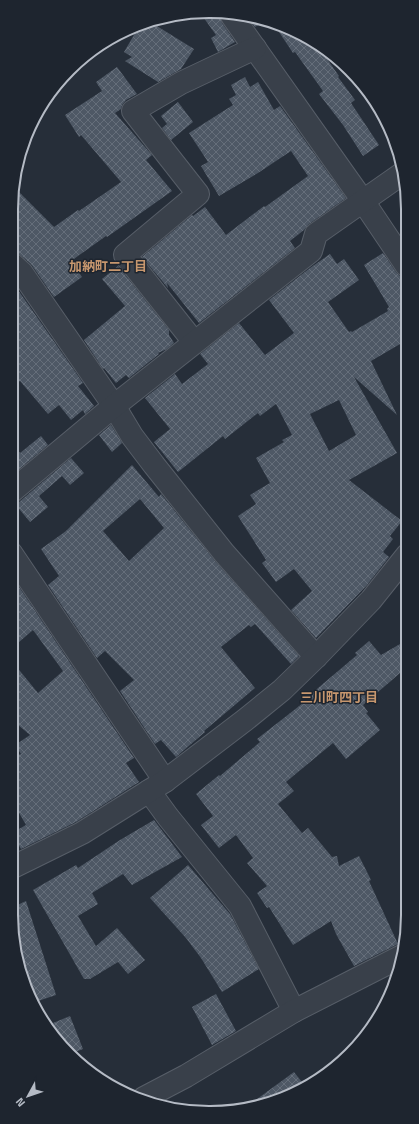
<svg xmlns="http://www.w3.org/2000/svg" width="419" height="1124" font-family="'Titillium Web','Noto Sans JP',sans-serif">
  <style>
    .building { fill: url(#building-cross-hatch); fill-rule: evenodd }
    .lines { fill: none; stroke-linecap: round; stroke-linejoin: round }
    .minor-casing { stroke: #575e68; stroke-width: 24 }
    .minor { stroke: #39404a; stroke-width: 22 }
    .labels { text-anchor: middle; stroke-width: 3; stroke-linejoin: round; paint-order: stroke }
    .neighbourhood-label { font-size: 13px; font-weight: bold; fill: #c7976e; stroke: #1e252f }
    .rim { fill: none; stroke: #b5bbc5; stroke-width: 2 }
  </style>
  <defs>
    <pattern id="building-cross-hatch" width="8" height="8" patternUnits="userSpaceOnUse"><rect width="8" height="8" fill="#4e5865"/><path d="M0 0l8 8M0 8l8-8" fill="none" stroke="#656e7a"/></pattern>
  </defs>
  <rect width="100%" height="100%" fill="#262e39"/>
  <!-- building -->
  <g class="building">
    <polygon points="201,14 220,15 222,23 235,42 218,52 211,38 216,35"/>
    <polygon points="253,17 256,18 260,24 255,27 249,19"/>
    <polygon points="152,23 194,49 181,69 158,82 125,61 132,57 124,52 138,28"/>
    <polygon points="273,23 315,42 339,76 338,77 355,100 351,103 379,145 363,156 343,125 319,94 323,91 295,52 293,53"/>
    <polygon points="117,67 137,94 126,100 122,105 121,109 115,113 152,155 146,160 172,191 107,237 106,236 71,261 82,277 54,297 31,264 19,254 14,251 11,251 11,210 14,187 54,227 78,210 79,211 121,182 81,135 79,137 65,115 102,91 96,82"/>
    <polygon points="245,77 250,87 258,82 274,110 280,106 346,198 309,224 304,230 290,241 295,248 199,323 167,283 168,288 142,257 192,215 193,216 205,207 226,235 264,206 265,207 308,176 291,151 258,173 219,196 201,166 208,162 189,133 233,105 229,99 236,95 231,85"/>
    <polygon points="178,102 193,122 171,140 162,128 167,124 161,116"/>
    <path d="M383,253L396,272L400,276L406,277L407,340L371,361L397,415L354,377L397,453L349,480L402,521L390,536L393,539L383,552L389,557L367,585L316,638L291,610L312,591L294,569L276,582L262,563L266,560L238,516L256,504L250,495L270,483L256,458L284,442L282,440L292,435L276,404L260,416L258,413L225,439L223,436L178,472L154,442L170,429L145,398L175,374L182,384L208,364L200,354L239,323L265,355L294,333L269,300L310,268L330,254L337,264L344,259L359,280L328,302L349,332L351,331L352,332L388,311L387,309L389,307L364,265ZM339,400L356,435L329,451L310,414Z"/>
    <polygon points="118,266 169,330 169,335 174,343 167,349 158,353 159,354 129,378 126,375 116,383 104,368 103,369 84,340 125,306 102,279"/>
    <polygon points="11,280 83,383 78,386 94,406 85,414 83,410 71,420 59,405 48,414 20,381 11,388"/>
    <polygon points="111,425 122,443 112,452 99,435"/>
    <polygon points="41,436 48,445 11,476 11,442 20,453"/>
    <polygon points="71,458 84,473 70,485 62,476 39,496 48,507 30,522 15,504 19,502"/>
    <path d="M132,465L159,497L161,494L215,561L299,656L291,664L255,624L251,627L249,625L221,647L255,688L204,731L205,732L176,757L161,740L155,744L120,691L134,680L105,651L97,658L48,585L59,576L41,549L66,531ZM140,499L164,528L129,561L103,531Z"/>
    <polygon points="11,575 134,758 126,763 139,782 76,822 21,849 12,833 26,825 11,799 11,757 21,754 15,745 30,735 11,719 11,660 38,693 63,671 33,630 11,649"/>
    <polygon points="407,640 407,667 363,705 368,712 366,713 380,730 346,759 333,743 286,782 294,791 278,804 302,833 308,828 332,857 337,856 339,866 359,856 371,880 369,881 398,944 354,966 336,934 331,921 293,945 269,907 267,908 257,893 267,886 247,863 253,858 236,835 219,848 201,825 213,816 196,794 219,775 220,776 260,742 257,739 312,696 311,694 357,655 355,653 369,641 381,655"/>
    <polygon points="154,820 182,857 132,885 123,874 92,893 98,904 78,916 96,946 117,928 145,960 128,974 118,962 90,979 84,979 33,890 76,865 78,868 120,840"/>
    <polygon points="188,865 230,914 259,969 222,992 201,958 186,938 150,898"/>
    <polygon points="26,901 56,995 35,1002 22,979 11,914 11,908"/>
    <polygon points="216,994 236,1031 212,1045 192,1007"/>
    <polygon points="70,1016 83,1049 70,1054 62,1046 53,1023"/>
    <polygon points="294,1072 305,1086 260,1105 257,1099"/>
  </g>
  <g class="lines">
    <!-- minor casing -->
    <g class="minor-casing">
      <g id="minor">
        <polyline points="232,16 363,201 406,265"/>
        <polyline points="11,263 22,273 114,406 132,436 154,465 224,553 316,657"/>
        <polyline points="194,342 125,255 198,194 133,111 181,83 255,48"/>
        <polyline points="11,492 114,406 311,251 316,234 363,201 403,173"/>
        <polyline points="11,553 165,781"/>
        <polyline points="149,791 168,817 240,906 294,1011"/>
        <polyline points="11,868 82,833 165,781 245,720 282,690 316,657 371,600 407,555"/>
        <polyline points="144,1098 186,1076 294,1011 402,956"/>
      </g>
    </g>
    <!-- minor -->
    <use href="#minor" class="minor"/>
  </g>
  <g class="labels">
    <!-- neighbourhood labels -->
    <g class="neighbourhood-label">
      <text x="108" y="271">加納町二丁目</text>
      <text x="339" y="702">三川町四丁目</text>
    </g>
  </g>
  <!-- crop -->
  <path d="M0 0H419V1124H0ZM209 18H210A191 191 0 0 1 401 209V915A191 191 0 0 1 210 1106H209A191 191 0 0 1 18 915V209A191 191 0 0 1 209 18Z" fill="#1e252f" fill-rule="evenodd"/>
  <path class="rim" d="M209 18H210A191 191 0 0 1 401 209V915A191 191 0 0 1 210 1106H209A191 191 0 0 1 18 915V209A191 191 0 0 1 209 18Z"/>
  <!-- north arrow -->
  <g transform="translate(28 1096) rotate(230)" stroke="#1e252f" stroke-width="3" paint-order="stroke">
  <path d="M0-3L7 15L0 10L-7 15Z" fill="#b5bbc5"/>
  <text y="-6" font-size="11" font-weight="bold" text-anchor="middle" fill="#b5bbc5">N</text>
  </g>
</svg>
